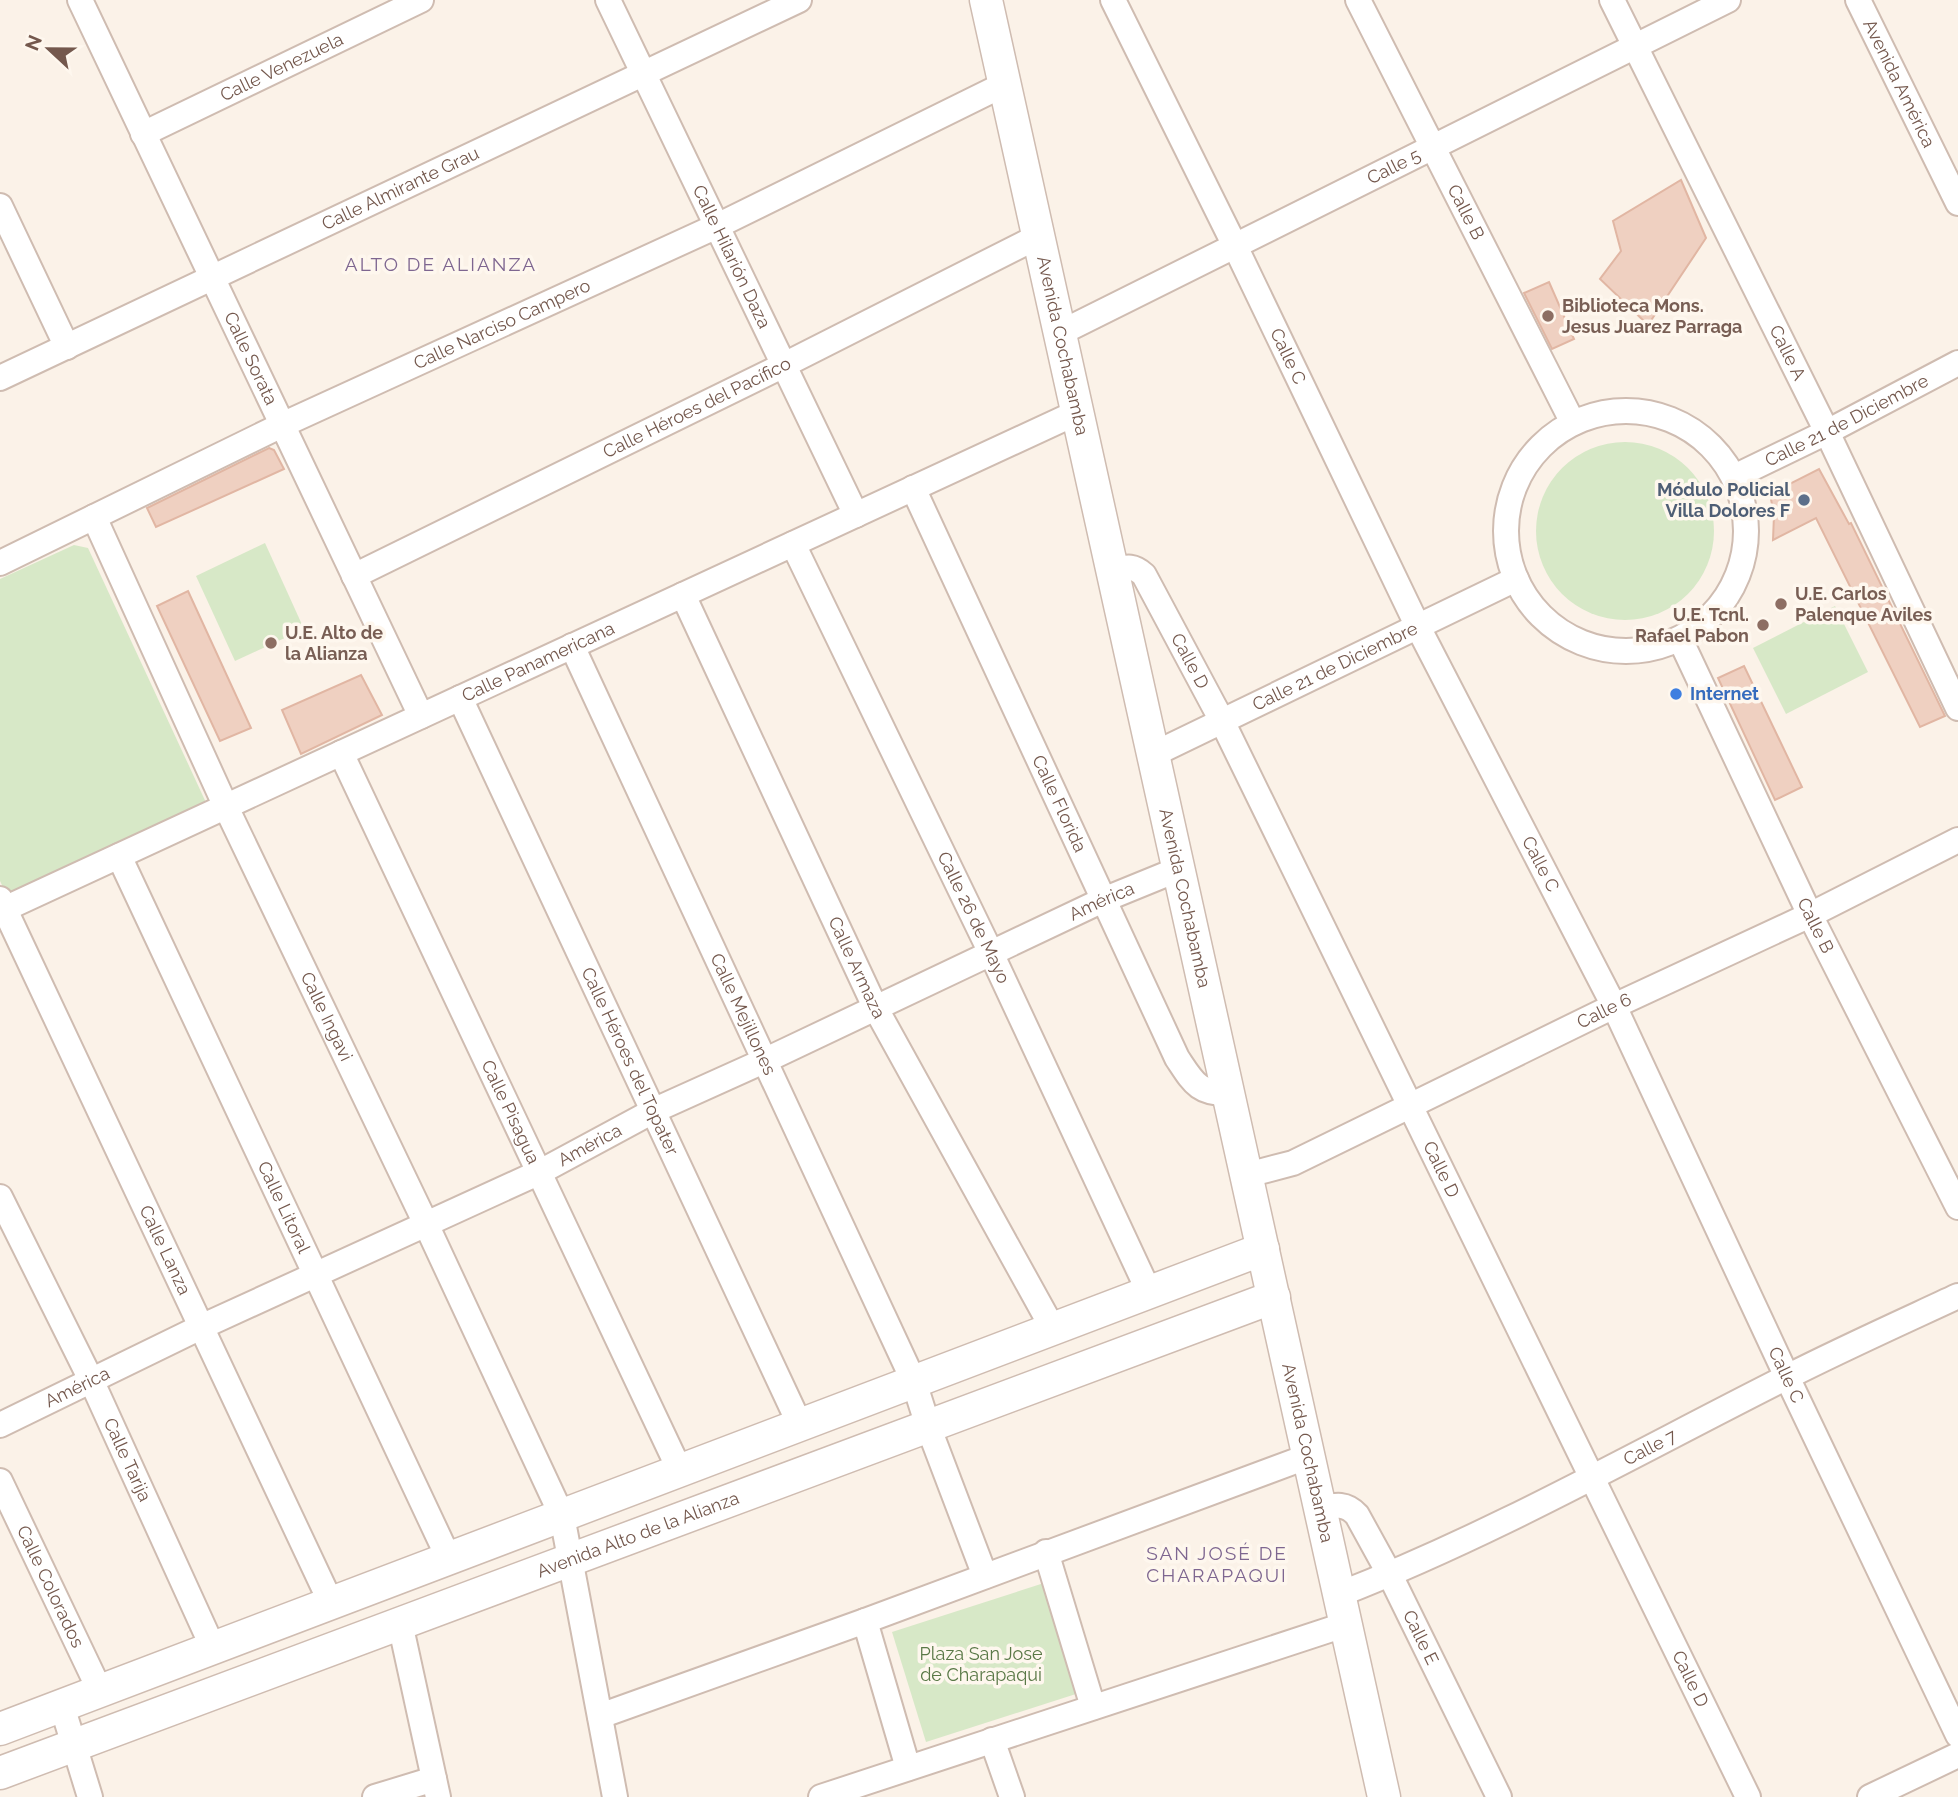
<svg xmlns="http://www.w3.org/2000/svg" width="1958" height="1797" font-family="Raleway,sans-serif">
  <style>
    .green { fill: #d7e8c7 }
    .building { fill: #efd0c1; stroke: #e1b6a3; stroke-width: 2 }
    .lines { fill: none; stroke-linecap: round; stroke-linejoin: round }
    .minor-casing { stroke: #cfbcb1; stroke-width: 28 }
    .tertiary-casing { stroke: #cfbcb1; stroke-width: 35 }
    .minor { stroke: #fff; stroke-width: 24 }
    .tertiary { stroke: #fff; stroke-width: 32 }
    .education-dot { fill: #8d6e63; stroke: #fef7ee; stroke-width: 2.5 }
    .service-dot { fill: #5c6f8a; stroke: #fef7ee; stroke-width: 2.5 }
    .shop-dot { fill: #3f7fe0; stroke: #fef7ee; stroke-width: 2.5 }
    .labels { text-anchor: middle; stroke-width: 7; stroke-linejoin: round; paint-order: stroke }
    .street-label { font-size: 18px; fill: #74584d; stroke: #fef7ee }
    .education-label { font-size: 18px; font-weight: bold; fill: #785e54; stroke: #fef7ee; text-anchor: start }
    .service-label { font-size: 18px; font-weight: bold; fill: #4e5e75; stroke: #fef7ee; text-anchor: end }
    .shop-label { font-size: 18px; font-weight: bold; fill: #366cbe; stroke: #fef7ee; text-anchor: start }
    .park-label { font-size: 18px; fill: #597846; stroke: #fef7ee }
    .neighbourhood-label { font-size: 19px; letter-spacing: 2px; fill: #7e6690; stroke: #fef7ee }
  </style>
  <rect width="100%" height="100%" fill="#fbf2e8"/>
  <!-- green -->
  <g class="green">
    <circle cx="1625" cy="531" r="89"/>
    <polygon points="265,543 304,629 235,661 196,576"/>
    <polygon points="74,545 88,548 209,809 10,902 0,881 0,579"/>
    <polygon points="1835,606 1868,672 1786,714 1753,648"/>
    <polygon points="1044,1583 1079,1693 926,1742 892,1632"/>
  </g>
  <!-- building -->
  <g class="building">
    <polygon points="1681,180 1706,238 1648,325 1600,279 1621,251 1613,221"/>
    <polygon points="1549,282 1574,339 1552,349 1524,293"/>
    <polygon points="269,448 274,450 284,469 156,527 147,508"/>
    <polygon points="1819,469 1849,524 1851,523 1945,716 1920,727 1816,518 1773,540 1774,515 1770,494"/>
    <polygon points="188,591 251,728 220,741 157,606"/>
    <polygon points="1744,666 1802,787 1775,800 1718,678"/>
    <polygon points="361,675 382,715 301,754 282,710"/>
  </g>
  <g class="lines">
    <!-- minor casing -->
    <g class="minor-casing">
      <g id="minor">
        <path id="s1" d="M80,0L421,716"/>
        <path id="s2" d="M608,0L856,515"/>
        <path id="s3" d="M1113,0L1235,246L1418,627L1614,1006L1787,1377L1958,1735"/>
        <path id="s4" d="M1358,0L1573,423"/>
        <path id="s5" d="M1612,0L1827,432L1958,708"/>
        <path id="s6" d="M1858,0L1958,203"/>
        <path id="s7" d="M143,134L421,0"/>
        <polyline points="0,206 67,347"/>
        <path id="s8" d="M1060,333L1728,0"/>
        <path id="s9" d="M0,378L799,0"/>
        <circle cx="1626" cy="531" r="120"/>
        <path id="s10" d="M1734,477L1827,432L1958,363"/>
        <path id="s11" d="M913,488L1177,1058C1193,1082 1198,1094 1229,1093"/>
        <path id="s12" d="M94,517L226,807L426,1224L562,1516L615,1797"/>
        <path id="s13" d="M793,544L991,953L1149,1292"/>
        <path id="s14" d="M0,563L282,425L717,226L1005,84"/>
        <path id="s15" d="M1113,570C1127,567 1133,565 1144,575L1222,721L1748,1797"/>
        <path id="s16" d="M354,576L784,365L1039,236"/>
        <path id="s17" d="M683,595L875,1007L1053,1329"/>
        <path id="s18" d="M1680,639L1810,915L1958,1207"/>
        <path id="s19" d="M572,646L914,1382L928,1426L985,1576"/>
        <path id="s20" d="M460,698L800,1425"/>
        <path id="s21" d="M341,753L680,1471"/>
        <path id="s22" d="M1154,754L1516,579"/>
        <path id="s23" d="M119,856L449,1559"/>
        <path id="s24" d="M0,899L331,1603"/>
        <path id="s25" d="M0,911L1078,412"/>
        <path id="s26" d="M1247,1175L1293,1163L1614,1006L1810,915L1958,840"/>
        <path id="s27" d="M0,1197L92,1382L213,1648"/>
        <path id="s28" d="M0,1425L201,1327L540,1172L655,1110L766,1060L1103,900L1179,869"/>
        <path id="s29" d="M0,1481L100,1691"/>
        <path id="s30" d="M1321,1508C1336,1505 1346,1503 1357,1515L1390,1575L1499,1797"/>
        <polyline points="1046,1552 1093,1707"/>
        <path id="s31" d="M1340,1594C1494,1534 1638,1452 1785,1378C1842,1349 1900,1323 1958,1296"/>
        <polyline points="865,1621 908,1768"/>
        <polyline points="400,1623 438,1797"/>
        <polyline points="62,1706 90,1797"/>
        <polyline points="600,1716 865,1621 1309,1456"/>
        <polyline points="992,1740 1012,1797"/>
        <polyline points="375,1797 434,1779"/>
        <polyline points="821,1797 1347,1624"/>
        <polyline points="1870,1797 1958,1755"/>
      </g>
    </g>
    <!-- tertiary casing -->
    <g class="tertiary-casing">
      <g id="tertiary">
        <path id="s32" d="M986,0L1384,1797"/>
        <polyline points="0,1729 1263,1249"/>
        <path id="s33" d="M0,1773L1274,1297"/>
      </g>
    </g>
    <!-- minor -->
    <use href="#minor" class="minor"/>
    <!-- tertiary -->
    <use href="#tertiary" class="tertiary"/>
  </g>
  <!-- markers -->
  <g class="education-dot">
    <circle cx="1548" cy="316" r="7"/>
    <circle cx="1781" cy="604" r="7"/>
    <circle cx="1763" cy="625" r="7"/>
    <circle cx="271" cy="643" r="7"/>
  </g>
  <circle class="service-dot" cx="1804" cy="500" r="7"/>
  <circle class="shop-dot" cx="1676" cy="694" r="7"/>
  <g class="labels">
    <!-- street labels -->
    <g class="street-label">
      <text dy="6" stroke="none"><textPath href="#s7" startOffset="154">Calle Venezuela</textPath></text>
      <text dy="6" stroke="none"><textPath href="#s6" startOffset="93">Avenida América</textPath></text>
      <text dy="6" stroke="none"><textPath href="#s8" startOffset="373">Calle 5</textPath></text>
      <text dy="6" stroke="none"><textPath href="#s9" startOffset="443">Calle Almirante Grau</textPath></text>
      <text dy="6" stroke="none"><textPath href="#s4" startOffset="238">Calle B</textPath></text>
      <text dy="6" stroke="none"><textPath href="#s2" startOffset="285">Calle Hilarión Daza</textPath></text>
      <text dy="6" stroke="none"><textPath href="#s14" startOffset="556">Calle Narciso Campero</textPath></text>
      <text dy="6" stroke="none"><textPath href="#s32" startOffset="354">Avenida Cochabamba</textPath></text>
      <text dy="6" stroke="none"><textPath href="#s5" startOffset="394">Calle A</textPath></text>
      <text dy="6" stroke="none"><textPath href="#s3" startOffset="397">Calle C</textPath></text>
      <text dy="6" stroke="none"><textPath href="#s1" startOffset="397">Calle Sorata</textPath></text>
      <text dy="6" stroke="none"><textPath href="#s16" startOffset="382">Calle Héroes del Pacífico</textPath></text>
      <text dy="6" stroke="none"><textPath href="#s10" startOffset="126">Calle 21 de Diciembre</textPath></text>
      <text dy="6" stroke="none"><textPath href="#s15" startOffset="131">Calle D</textPath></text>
      <text dy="6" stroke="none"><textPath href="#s25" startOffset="593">Calle Panamericana</textPath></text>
      <text dy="6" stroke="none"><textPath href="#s22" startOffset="201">Calle 21 de Diciembre</textPath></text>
      <text dy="6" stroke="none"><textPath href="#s11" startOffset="348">Calle Florida</textPath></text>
      <text dy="6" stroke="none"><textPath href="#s3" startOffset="964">Calle C</textPath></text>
      <text dy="6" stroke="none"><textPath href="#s32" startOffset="920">Avenida Cochabamba</textPath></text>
      <text dy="6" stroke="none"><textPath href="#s28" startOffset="1220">América</textPath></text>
      <text dy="6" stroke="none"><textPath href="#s13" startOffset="415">Calle 26 de Mayo</textPath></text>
      <text dy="6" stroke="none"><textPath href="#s18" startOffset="317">Calle B</textPath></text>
      <text dy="6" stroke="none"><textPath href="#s17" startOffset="411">Calle Armaza</textPath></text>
      <text dy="6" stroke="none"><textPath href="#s26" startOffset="394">Calle 6</textPath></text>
      <text dy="6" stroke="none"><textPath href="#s19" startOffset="406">Calle Mejillones</textPath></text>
      <text dy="6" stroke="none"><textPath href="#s12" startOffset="551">Calle Ingavi</textPath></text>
      <text dy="6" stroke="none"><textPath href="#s20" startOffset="401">Calle Héroes del Topater</textPath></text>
      <text dy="6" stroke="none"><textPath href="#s21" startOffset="397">Calle Pisagua</textPath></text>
      <text dy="6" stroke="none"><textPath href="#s28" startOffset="653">América</textPath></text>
      <text dy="6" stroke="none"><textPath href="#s15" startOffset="698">Calle D</textPath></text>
      <text dy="6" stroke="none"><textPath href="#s23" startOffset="388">Calle Litoral</textPath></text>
      <text dy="6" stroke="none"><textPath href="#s24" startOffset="388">Calle Lanza</textPath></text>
      <text dy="6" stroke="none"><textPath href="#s3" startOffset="1531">Calle C</textPath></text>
      <text dy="6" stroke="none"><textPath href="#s28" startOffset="86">América</textPath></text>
      <text dy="6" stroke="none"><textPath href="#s31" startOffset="343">Calle 7</textPath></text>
      <text dy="6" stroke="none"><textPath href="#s32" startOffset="1488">Avenida Cochabamba</textPath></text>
      <text dy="6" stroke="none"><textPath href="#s27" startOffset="292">Calle Tarija</textPath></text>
      <text dy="6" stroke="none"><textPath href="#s33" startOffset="681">Avenida Alto de la Alianza</textPath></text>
      <text dy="6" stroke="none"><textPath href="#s29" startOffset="117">Calle Colorados</textPath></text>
      <text dy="6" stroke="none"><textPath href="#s30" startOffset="177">Calle E</textPath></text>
      <text dy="6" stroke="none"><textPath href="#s15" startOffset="1265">Calle D</textPath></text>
    </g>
    <!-- education labels -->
    <g class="education-label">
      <text x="1562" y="312">Biblioteca Mons.<tspan x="1562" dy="21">Jesus Juarez Parraga</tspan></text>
      <text x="1795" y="600">U.E. Carlos<tspan x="1795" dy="21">Palenque Aviles</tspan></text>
      <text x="1749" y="621" text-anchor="end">U.E. Tcnl.<tspan x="1749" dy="21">Rafael Pabon</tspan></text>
      <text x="285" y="639">U.E. Alto de<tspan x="285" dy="21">la Alianza</tspan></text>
    </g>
    <!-- service labels -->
    <g class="service-label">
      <text x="1790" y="496">Módulo Policial<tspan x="1790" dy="21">Villa Dolores F</tspan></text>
    </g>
    <!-- shop labels -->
    <g class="shop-label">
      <text x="1690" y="700">Internet</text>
    </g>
    <!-- park labels -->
    <g class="park-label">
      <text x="981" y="1660">Plaza San Jose<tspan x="981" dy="21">de Charapaqui</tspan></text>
    </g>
    <!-- neighbourhood labels -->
    <g class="neighbourhood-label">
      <text x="441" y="271">ALTO DE ALIANZA</text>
      <text x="1217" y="1560">SAN JOSÉ DE<tspan x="1217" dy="22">CHARAPAQUI</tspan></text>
    </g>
  </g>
  <!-- north arrow -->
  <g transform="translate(49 49) rotate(292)" stroke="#fef7ee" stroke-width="5" paint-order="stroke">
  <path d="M0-5L12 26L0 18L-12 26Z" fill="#74584d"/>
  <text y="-10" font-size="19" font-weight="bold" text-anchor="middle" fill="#74584d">N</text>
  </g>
</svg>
